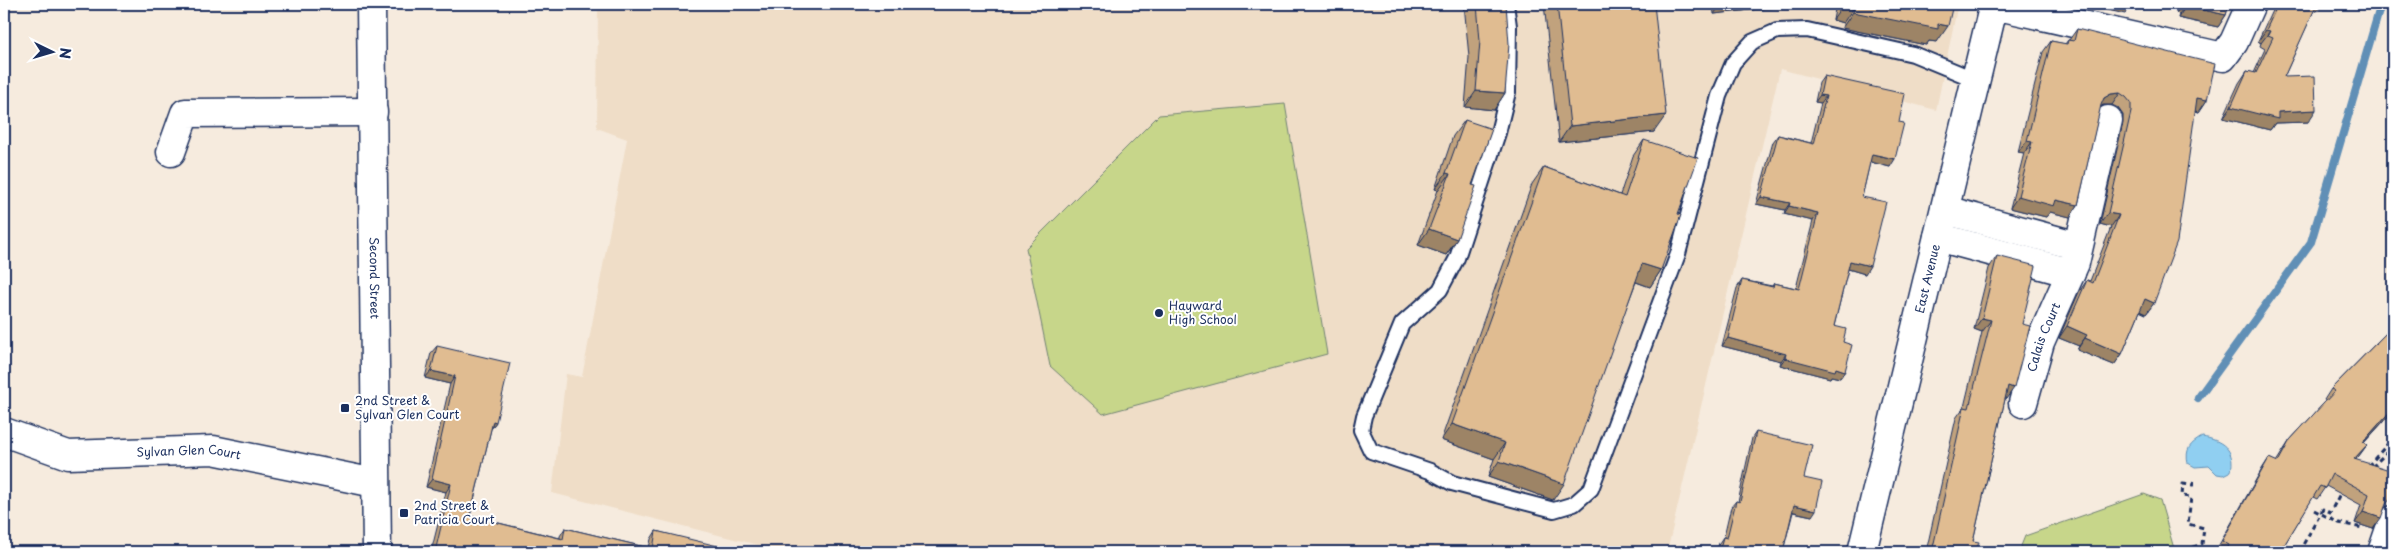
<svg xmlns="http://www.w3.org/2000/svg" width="2397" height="556" font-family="'Playpen Sans',sans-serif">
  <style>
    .built { fill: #efddc7 }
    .green { fill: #c7d68a; stroke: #718274 }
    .water { fill: #90cff1; stroke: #618fb6 }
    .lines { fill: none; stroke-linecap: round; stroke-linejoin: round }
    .stream { stroke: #618fb6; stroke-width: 8 }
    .service-casing { stroke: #1b2f5e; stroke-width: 18 }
    .minor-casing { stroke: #1b2f5e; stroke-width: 31 }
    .tertiary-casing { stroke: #1b2f5e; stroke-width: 31 }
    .path { stroke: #1b2f5e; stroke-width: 3; stroke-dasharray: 5 4; stroke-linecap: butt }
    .service { stroke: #fff; stroke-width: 14 }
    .minor { stroke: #fff; stroke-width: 28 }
    .tertiary { stroke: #fff; stroke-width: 28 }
    .wall { fill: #c1a27d; stroke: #1b2f5e }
    .shaded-wall { fill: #9d8466; stroke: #1b2f5e }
    .building { fill: #e0bc91; stroke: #1b2f5e }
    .poi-dot { fill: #1b2f5e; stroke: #fff; stroke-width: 2 }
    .labels { text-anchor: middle; stroke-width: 4; stroke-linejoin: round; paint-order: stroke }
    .street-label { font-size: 12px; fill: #1b2f5e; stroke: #fff }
    .poi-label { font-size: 12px; fill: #1b2f5e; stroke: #fff; text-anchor: start }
  </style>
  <rect width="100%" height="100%" fill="#f6ebde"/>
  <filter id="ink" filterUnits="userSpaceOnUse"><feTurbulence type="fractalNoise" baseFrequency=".02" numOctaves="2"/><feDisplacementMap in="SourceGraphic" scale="10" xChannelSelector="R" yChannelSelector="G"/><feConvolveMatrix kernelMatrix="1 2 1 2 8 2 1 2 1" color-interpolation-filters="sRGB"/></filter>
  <g filter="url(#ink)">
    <!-- built -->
    <polygon class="built" points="598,4 1958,4 1936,110 1780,69 1667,552 786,552 552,493 566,374 582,377 627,139 597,128"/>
    <!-- green -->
    <g class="green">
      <polygon points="1285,104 1327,354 1103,414 1050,366 1026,248 1159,115"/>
      <polygon points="2144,494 2160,500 2175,552 2023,552 2021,546 2025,536"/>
    </g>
    <!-- water -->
    <path class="water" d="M2202,437C2221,440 2236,449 2231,471L2223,475L2217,474L2209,466L2195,467L2188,463C2185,449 2190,444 2202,437Z"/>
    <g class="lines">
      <!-- stream -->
      <polyline class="stream" points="2198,398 2311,242 2381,4"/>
      <!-- service casing -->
      <g class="service-casing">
        <polyline id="service" points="1506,4 1509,26 1508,92 1498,133 1457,258 1440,290 1402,324 1364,416 1361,430 1371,451 1430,471 1452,483 1554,510 1574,504 1591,489 1678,254 1719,96 1733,63 1752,42 1777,31 1807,30 1913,54 1976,80"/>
      </g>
      <!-- minor casing -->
      <g class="minor-casing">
        <g id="minor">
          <polyline points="1994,5 2223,57 2234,42 2251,4"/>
          <polyline points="171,152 185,113 373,112"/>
          <polyline points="1945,210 2078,246"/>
          <polyline points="1938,237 2071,273"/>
          <path id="s1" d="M2023,403L2040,342L2075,263L2108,120"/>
          <path id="s2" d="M4,432L68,455L213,450L375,483"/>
          <polyline points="2382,552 2393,520"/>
        </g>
      </g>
      <!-- tertiary casing -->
      <g class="tertiary-casing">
        <g id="tertiary">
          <path id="s3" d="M371,4L377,552"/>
          <path id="s4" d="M1862,552L1994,4"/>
        </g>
      </g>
      <!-- path -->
      <g class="path">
        <polyline points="2368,466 2393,438"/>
        <polyline points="2376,467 2374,465 2393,446"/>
        <polyline points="2314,510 2339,523 2363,528"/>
        <polyline points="2188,552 2187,549 2202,544 2204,528 2188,524 2191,497 2182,496 2183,484 2193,485 2194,480"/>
        <polyline points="2299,552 2323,509 2330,513 2342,490"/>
      </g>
      <!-- service -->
      <use href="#service" class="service"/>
      <!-- minor -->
      <use href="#minor" class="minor"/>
      <!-- tertiary -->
      <use href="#tertiary" class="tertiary"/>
    </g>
    <!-- wall -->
    <g class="wall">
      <polygon points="1464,4 1506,4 1505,93 1494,110 1465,107 1469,57"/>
      <polygon points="1544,4 1654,4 1654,132 1559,142"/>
      <polygon points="1713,4 1805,4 1714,14"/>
      <polygon points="1836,4 1953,4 1937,42 1929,41 1926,45 1842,28 1843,23 1833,20"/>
      <polygon points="2157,4 2229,4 2226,15 2218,27 2178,18 2179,14 2176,13 2177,8"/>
      <polygon points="2275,4 2323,4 2317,11 2314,10 2284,77 2308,122 2275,123 2270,130 2223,118 2239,83 2247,71 2254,73 2265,49 2260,46 2261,43 2258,41"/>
      <polygon points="2077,29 2207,100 2199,112 2195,111 2154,303 2146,314 2140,311 2122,354 2114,365 2077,350 2079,346 2059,338 2079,292 2087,280 2090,281 2111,227 2100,224 2123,123 2123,115 2118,108 2112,105 2103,105 2100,107 2078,205 2070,217 2050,212 2046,217 2010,208 2024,153 2018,152 2043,52 2051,41 2065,44 2068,40 2069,40"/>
      <polygon points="1824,76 1899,122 1890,167 1870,162 1862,197 1865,274 1848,269 1834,326 1843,342 1845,371 1840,378 1831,376 1830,378 1780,365 1781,361 1722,346 1737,288 1742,280 1772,286 1774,283 1796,288 1813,221 1784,214 1785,210 1756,204 1773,142 1778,135 1811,143 1821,103 1815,102 1819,83"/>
      <polygon points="1465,120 1472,185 1457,239 1446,255 1418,245 1438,190 1435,189 1453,136"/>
      <polygon points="1644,140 1678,214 1661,270 1650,287 1636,282 1553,500 1488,477 1494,459 1441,440 1532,184 1544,167 1620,195 1633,156"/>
      <polygon points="1997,256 2022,324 2006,399 2005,399 1973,541 1976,552 1926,552 1956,418 1964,407 1982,332 1974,329 1989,268"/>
      <polygon points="2393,326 2393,411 2364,443 2367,445 2356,459 2385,508 2373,529 2355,523 2361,505 2326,486 2317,499 2313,497 2280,552 2215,552 2262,469 2269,458 2276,462 2290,440 2326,401 2324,400 2331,389"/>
      <polygon points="437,346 496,422 491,429 470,516 560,538 560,536 565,528 649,548 651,539 656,531 733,552 431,552 446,492 426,487 450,384 425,378 431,353"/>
      <polygon points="1756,432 1804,478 1812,516 1793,512 1784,547 1805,552 1716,552 1719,543 1723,537 1724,537 1731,507 1736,501 1738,502 1752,438"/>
    </g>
    <!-- shaded-wall -->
    <g class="shaded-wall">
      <polygon points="1721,4 1805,4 1714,14"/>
      <polygon points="1844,4 1854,7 1843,23 1833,20"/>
      <polygon points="2082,4 2133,4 2125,14"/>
      <polygon points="2157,4 2181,4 2177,8"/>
      <polygon points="2183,4 2187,4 2179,14 2176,13"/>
      <polygon points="2316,4 2323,4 2317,11 2312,9"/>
      <polygon points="2186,6 2226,15 2218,27 2178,18"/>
      <polygon points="1853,12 1938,24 1948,26 1937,42 1929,41 1926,45 1842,28"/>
      <polygon points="2266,30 2270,31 2261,43 2258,41"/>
      <polygon points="1476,91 1505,93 1494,110 1465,107"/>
      <polygon points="2120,93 2112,105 2103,105 2096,110 2104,98 2111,94"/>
      <polygon points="1820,95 1826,96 1821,103 1815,102"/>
      <polygon points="2197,98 2207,100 2199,112 2189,109"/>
      <polygon points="2231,107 2278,112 2316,110 2308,122 2275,123 2270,130 2223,118"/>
      <polygon points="1666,115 1654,132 1559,142 1570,126"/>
      <polygon points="2027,141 2032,142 2024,153 2018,152"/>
      <polygon points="1872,154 1895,159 1890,167 1867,161"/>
      <polygon points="1446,173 1450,174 1438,190 1435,189"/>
      <polygon points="2018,196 2056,200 2078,205 2070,217 2050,212 2046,217 2010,208"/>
      <polygon points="1761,197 1790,203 1785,210 1756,204"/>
      <polygon points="1789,206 1818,213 1813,221 1784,214"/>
      <polygon points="2108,213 2119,215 2111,227 2100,224"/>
      <polygon points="1429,229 1457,239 1446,255 1418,245"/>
      <polygon points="1850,261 1870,266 1865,274 1845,268"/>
      <polygon points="1642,264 1661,270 1650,287 1631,280"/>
      <polygon points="2145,299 2154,303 2146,314 2137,310"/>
      <polygon points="1982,318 1991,320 1982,332 1974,329"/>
      <polygon points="2067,326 2087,335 2079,346 2059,338"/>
      <polygon points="1728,338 1786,354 1781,361 1722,346"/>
      <polygon points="2085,338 2122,354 2114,365 2077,350"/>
      <polygon points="1785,358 1836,368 1845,371 1840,378 1831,376 1830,378 1780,365"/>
      <polygon points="431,371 455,376 450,384 425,378"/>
      <polygon points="2008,386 2014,388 2006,399 2000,398"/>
      <polygon points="2393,408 2393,411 2355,452 2363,442"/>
      <polygon points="493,421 496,422 491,429"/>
      <polygon points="1452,424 1505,443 1494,459 1441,440"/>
      <polygon points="2367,445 2359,456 2346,470 2354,459"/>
      <polygon points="1499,461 1564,484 1553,500 1488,477"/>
      <polygon points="432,479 451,484 446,492 426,487"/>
      <polygon points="1794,505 1816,510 1812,516 1790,511"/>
      <polygon points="2363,512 2381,518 2373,529 2355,523"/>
    </g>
    <!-- building -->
    <g class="building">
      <polygon points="1477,4 1506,4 1509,44 1505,93 1476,91 1480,41"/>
      <polygon points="1557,4 1654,4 1666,115 1570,126"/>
      <polygon points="1844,4 1953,4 1948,26 1938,24 1938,29 1853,12 1854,7"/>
      <polygon points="2187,4 2229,4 2226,15 2186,6"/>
      <polygon points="2278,4 2317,4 2284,77 2315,76 2316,110 2278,112 2278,119 2231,107 2247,71 2256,73 2273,37 2268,35 2270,31 2266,30"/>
      <polygon points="2077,29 2215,64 2207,100 2197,98 2177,242 2154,303 2145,299 2122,354 2085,338 2087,335 2067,326 2087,280 2093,283 2119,215 2108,213 2131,112 2131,103 2126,97 2120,93 2111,94 2104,98 2101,105 2078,205 2056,200 2054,206 2018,196 2032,142 2027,141 2051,41 2067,44 2068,40 2074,41"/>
      <polygon points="1824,76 1905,94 1899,122 1904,123 1895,159 1872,154 1862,197 1886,202 1870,266 1850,261 1834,326 1846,329 1843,342 1852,345 1845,371 1836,368 1835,371 1785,358 1786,354 1728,338 1742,280 1773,287 1774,283 1799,289 1818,213 1789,206 1790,203 1761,197 1778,135 1814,144 1826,96 1820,95"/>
      <polygon points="1465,120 1492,129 1472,185 1476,186 1457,239 1429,229 1450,174 1446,173"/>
      <polygon points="1644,140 1698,158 1678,214 1681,215 1661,270 1642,264 1564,484 1499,461 1505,443 1452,424 1544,167 1625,197"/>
      <polygon points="1997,256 2036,266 2022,324 2030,326 2014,388 2008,386 1973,541 1979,542 1976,552 1932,552 1964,407 1969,408 1991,320 1982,318"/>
      <polygon points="2393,326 2393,408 2363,442 2367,445 2354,459 2393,471 2393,496 2386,504 2381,518 2363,512 2369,494 2332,474 2325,488 2320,486 2280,552 2226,552 2229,545 2222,541 2269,458 2278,462 2290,440 2335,391 2331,389"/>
      <polygon points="437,346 510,363 496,422 493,421 470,516 563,539 565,528 653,549 656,531 734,550 733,552 435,552 451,484 432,479 455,376 431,371"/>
      <polygon points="1756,432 1812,445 1804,478 1822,482 1816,510 1794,505 1784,547 1805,552 1719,552 1723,537 1727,538 1736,501 1740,502"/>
    </g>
  </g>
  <!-- markers -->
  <g class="poi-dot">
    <circle cx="1159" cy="313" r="5"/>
    <rect x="340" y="403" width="10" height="10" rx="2.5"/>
    <rect x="399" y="508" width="10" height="10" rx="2.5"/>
  </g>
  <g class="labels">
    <!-- street labels -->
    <g class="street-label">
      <text dy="4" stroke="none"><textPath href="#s3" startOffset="274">Second Street</textPath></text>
      <text dy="4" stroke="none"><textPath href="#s4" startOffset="281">East Avenue</textPath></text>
      <text dy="4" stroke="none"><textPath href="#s1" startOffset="69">Calais Court</textPath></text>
      <text dy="4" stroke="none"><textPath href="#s2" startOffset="189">Sylvan Glen Court</textPath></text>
    </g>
    <!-- poi labels -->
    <g class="poi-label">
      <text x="1169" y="310">Hayward<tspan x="1169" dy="14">High School</tspan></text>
      <text x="355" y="405">2nd Street &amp;<tspan x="355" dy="14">Sylvan Glen Court</tspan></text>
      <text x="414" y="510">2nd Street &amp;<tspan x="414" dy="14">Patricia Court</tspan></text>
    </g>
  </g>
  <!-- margin -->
  <rect width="2397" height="556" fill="none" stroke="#fff" stroke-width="20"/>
  <rect x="10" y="10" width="2377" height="536" fill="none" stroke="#1b2f5e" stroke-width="2" filter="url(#ink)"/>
  <!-- north arrow -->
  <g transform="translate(52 52) rotate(95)" stroke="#ffffff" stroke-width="4" paint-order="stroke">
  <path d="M0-4L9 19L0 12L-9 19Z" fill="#1b2f5e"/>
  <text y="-8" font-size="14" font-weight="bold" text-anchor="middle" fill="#1b2f5e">N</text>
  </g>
</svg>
